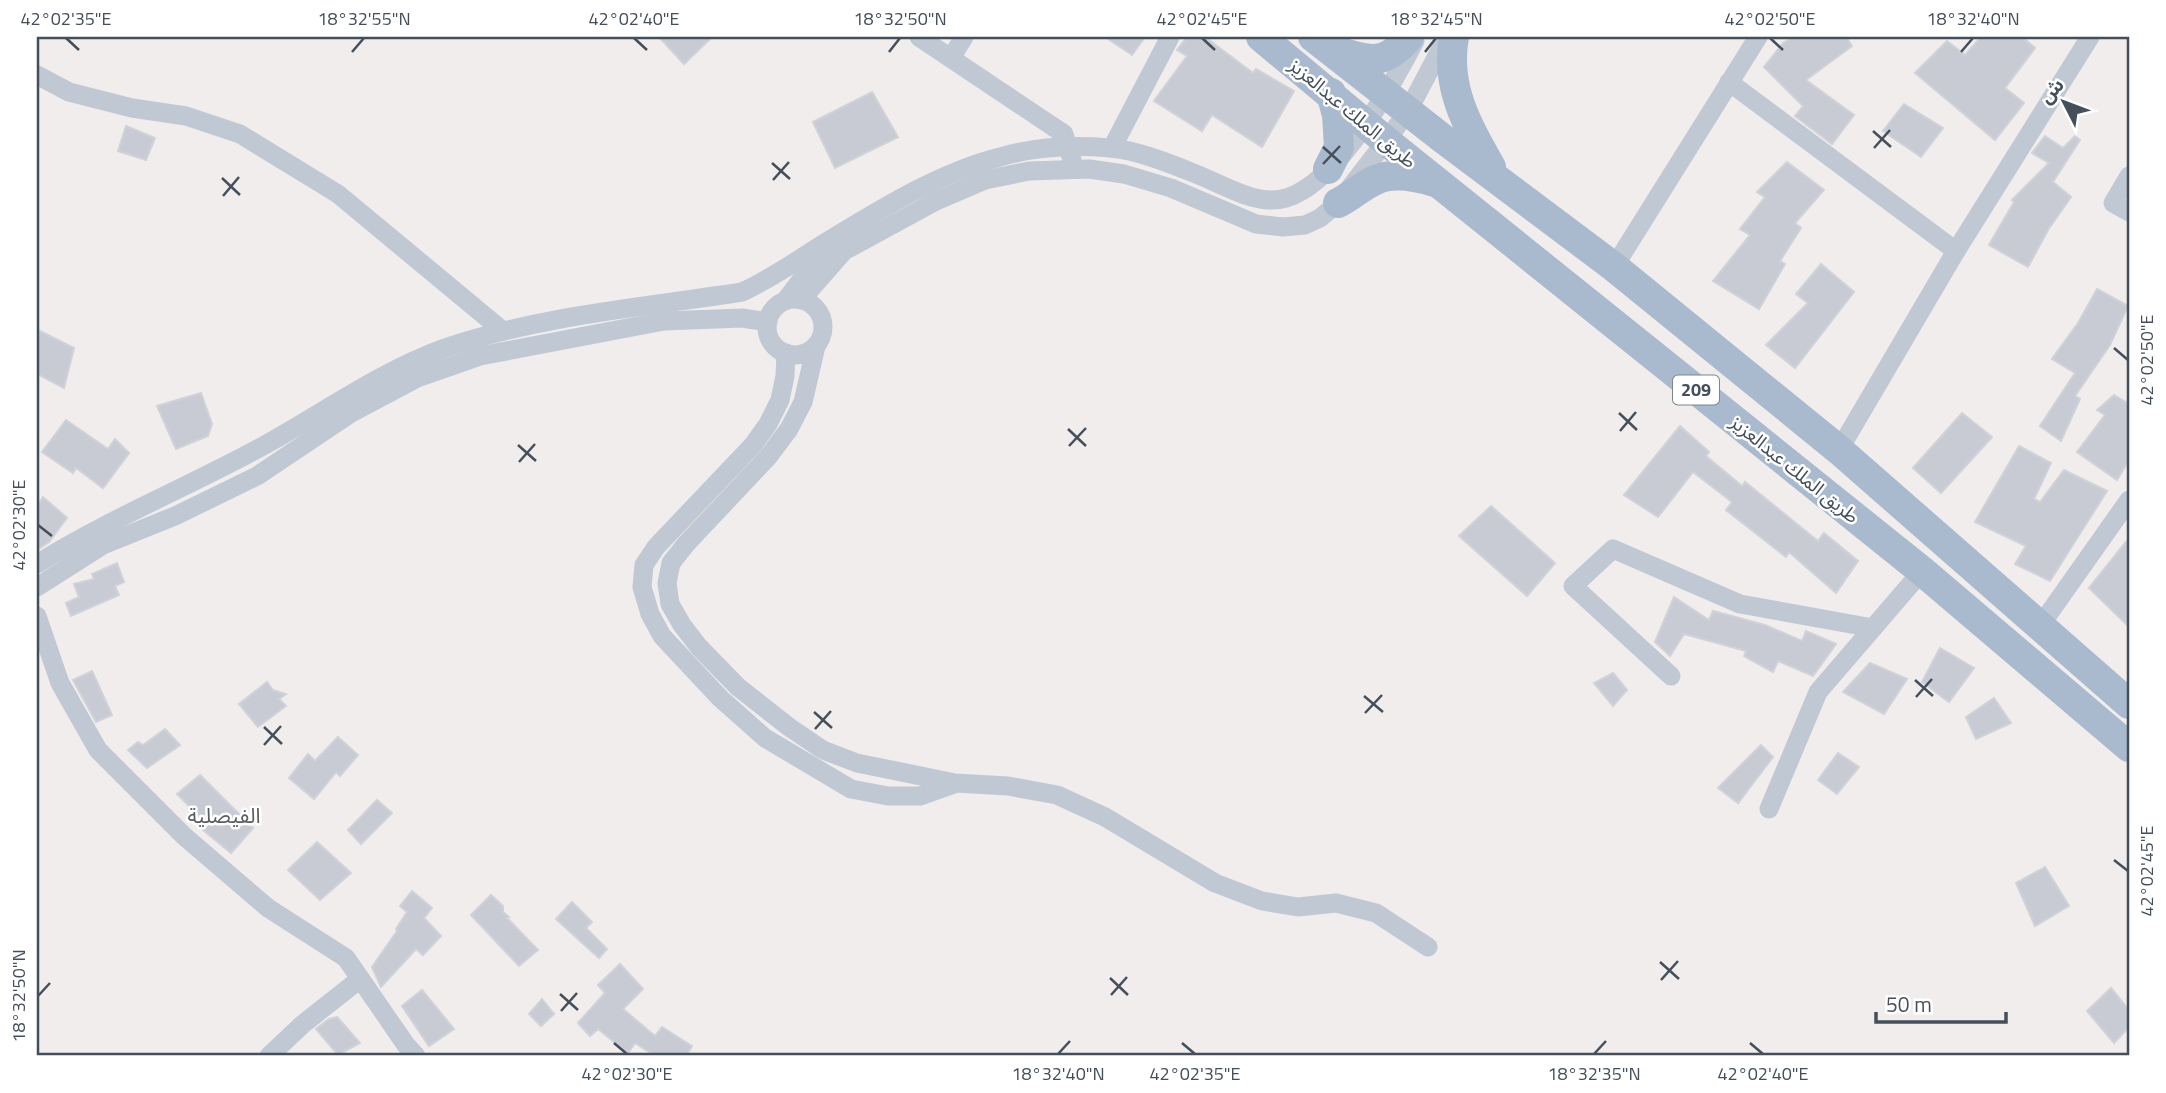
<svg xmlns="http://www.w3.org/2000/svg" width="2166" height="1093" font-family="'Titillium Web','Noto Sans Arabic',sans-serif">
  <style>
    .building { fill: #c8cbd3; stroke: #d0d2d9; stroke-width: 2 }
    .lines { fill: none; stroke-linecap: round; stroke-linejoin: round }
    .minor { stroke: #bfc8d3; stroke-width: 19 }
    .primary { stroke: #aabace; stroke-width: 30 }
    .ticks { fill: none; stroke: #444f5b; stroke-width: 2.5 }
    .labels { text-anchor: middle; stroke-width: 5; stroke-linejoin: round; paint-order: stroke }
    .shield { fill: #fff; stroke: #7c848c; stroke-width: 2 }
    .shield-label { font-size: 18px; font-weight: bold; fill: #444f5b }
    .street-label { font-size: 19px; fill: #444f5b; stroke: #fff }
    .neighbourhood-label { font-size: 21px; fill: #595d62; stroke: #fff }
    .neatline { fill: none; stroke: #444f5b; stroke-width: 2.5 }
    .ticks-label { font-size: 18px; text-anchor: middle; fill: #444f5b }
  </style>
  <rect width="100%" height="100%" fill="#f0edec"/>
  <!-- building -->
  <g class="building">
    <polygon points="659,37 712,37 684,64"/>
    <polygon points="1105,37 1145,37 1132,55"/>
    <polygon points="1187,37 1205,37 1253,73 1256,69 1294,91 1262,147 1212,115 1202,131 1154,101 1187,56 1177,50"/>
    <polygon points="1794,37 1846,37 1852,46 1806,80 1854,115 1832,144 1795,116 1803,106 1764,67 1783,43"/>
    <polygon points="1981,37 2022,37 2035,48 2005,88 2024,103 1995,140 1915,73 1947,41 1965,55"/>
    <polygon points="872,92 898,137 835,168 813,122"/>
    <polygon points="1904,104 1943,128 1921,157 1883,131"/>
    <polygon points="126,126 155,138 146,160 118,151"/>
    <polygon points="2045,136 2063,148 2075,136 2080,140 2053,182 2071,197 2048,230 2028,267 1989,245 2014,202 2012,200 2049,163 2032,153"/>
    <polygon points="1787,162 1824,190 1795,223 1801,228 1780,261 1785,264 1759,309 1713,281 1750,235 1740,229 1765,197 1757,192"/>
    <polygon points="1821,264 1854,292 1795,368 1766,345 1808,303 1796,294"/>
    <polygon points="2097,289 2128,306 2110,345 2075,396 2080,399 2061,441 2040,426 2075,373 2052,359 2078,323"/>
    <polygon points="40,331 74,348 64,388 37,374 37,342"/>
    <polygon points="201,393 212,424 208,436 176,449 157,406"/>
    <polygon points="2114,395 2129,404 2129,460 2117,480 2077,452 2105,415 2097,410"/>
    <polygon points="1962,413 1992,437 1941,493 1913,468"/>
    <polygon points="66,420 108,449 115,439 129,453 103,488 76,468 73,473 42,452"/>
    <polygon points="1680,426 1709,452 1706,456 1742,486 1745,482 1818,541 1824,533 1858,561 1836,593 1789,552 1786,557 1726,510 1732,502 1693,472 1658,517 1624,495"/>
    <polygon points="2019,446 2051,463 2034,499 2040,502 2064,470 2107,491 2050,581 2015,564 2026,546 1975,522"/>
    <polygon points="43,497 67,518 49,542 37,550 37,507"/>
    <polygon points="1491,506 1555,563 1527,596 1459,536"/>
    <polygon points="2129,538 2129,627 2089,588"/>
    <polygon points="117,563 124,582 115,586 119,595 71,616 66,603 79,597 74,584 94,579 92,574"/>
    <polygon points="1674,597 1709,620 1713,611 1765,625 1802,641 1806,631 1836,644 1813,676 1778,661 1773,672 1744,656 1746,651 1684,634 1670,656 1655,642"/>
    <polygon points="1940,648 1974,668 1949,702 1922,682"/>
    <polygon points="1870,663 1907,679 1884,714 1843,692"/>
    <polygon points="92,671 112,715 96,722 73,680"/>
    <polygon points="1613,673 1627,690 1613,706 1594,683"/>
    <polygon points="267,682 273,690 286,694 279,699 286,706 258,727 239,704"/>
    <polygon points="1994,698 2011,723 1976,739 1966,717"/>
    <polygon points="165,729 180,745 147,768 128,750 138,742 143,745"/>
    <polygon points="338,737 358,755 340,776 336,772 314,799 289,778 308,754 315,761"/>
    <polygon points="1761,745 1773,757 1738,803 1718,788"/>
    <polygon points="1838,753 1859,767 1837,794 1818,780"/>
    <polygon points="200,775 253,828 231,853 203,830 208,825 177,794"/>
    <polygon points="377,800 392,813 361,844 348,830"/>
    <polygon points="317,842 351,873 320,900 288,870"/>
    <polygon points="2045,867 2069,906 2035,926 2016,883"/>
    <polygon points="412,891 432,908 424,918 441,936 423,955 416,949 381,987 372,967 397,931 396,929 407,912 400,906"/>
    <polygon points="491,895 503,906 503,912 509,917 507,918 538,950 519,966 471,915"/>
    <polygon points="572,902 592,922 586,928 607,949 599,958 556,919"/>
    <polygon points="620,964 643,989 623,1009 655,1036 662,1027 692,1046 686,1056 655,1056 635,1043 628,1053 598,1029 590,1036 578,1023 605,993 598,985"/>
    <polygon points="2111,988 2129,1010 2129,1027 2114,1043 2087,1011"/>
    <polygon points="422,990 454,1029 429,1046 402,1006"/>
    <polygon points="542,999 554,1014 541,1026 529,1014"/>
    <polygon points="337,1017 360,1043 338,1055 316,1029 329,1019"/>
  </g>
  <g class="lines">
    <!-- minor -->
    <g class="minor">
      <polyline points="919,37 1064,134 1072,160"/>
      <polyline points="951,58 964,37"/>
      <polyline points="37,75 69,92 132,108 186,116 240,134 338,194 503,331"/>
      <polyline points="1729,82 1956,251"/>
      <polyline points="1112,148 1170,37"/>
      <polyline points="2129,176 2113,203 2129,212"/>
      <polyline points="1614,267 1758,37"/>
      <circle cx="795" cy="327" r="28"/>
      <polyline points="801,300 844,251 936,201 985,180 1029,171 1089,169 1124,174 1171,188 1256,224 1283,227 1305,225 1320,218 1338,203 1386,141 1408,111 1447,37"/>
      <polyline points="785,301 824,250"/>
      <polyline points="816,346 803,402 789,429 768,457 686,544 671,563 667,583 670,604 682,625 699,647 738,687 789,727 823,750 857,763 955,783 1008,786 1057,795 1105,817 1215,883 1262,901 1298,907 1336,903 1376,913 1428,947"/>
      <polyline points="786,353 785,376 780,400 768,424 753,445 656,547 644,565 642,587 650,614 662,636 720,698 765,738 851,789 888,796 920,796 954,784"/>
      <polyline points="1839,450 1956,251 2090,37"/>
      <path d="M37,564C109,519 188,487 263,446C323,413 379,372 445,348C538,316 645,307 742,292C775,277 803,256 833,238C884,207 941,172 1000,157C1034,147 1075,145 1110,148C1137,150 1171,164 1196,174C1219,183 1247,200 1271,200C1328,202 1392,85 1415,41"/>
      <polyline points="37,587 103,545 175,516 257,476 351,413 417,378 480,356 664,321 742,318 768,322"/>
      <polyline points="37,616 60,683 98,750 184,836 268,908 346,958 406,1045 416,1056"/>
      <polyline points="2040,626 2129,500"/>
      <polyline points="1671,676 1573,586 1613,549 1740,604 1873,628"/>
      <polyline points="1769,809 1818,692 1922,571"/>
      <polyline points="269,1056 303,1024 360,979"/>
    </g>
    <!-- primary -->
    <g class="primary">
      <polyline points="1261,37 1386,141 1922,571 2129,747"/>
      <polyline points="1313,37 1442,138 1614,267 1839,450 2129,704"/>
      <path d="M1454,37C1445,86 1467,126 1491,167"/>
      <path d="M1335,50C1369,61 1384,67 1409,37"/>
      <polyline points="1328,169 1339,147 1337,115 1331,93"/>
      <path d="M1338,203C1352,196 1364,184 1378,179C1395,172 1418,177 1435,182"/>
    </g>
  </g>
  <!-- ticks -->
  <path class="ticks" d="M66,38L79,50M634,38L647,50M1202,38L1215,50M1770,38L1783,50M352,52L364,38M889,52L900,38M1425,52L1436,38M1961,52L1973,38M1873,131L1891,147M1323,147L1341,163M1874,148L1890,130M772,163L790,179M1323,164L1340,146M222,178L240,195M773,180L789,162M223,196L239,177M2114,348L2128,360M1619,413L1637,430M1068,429L1086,446M1620,431L1636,412M518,445L536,461M1069,446L1086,428M519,462L535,444M38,525L52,536M1915,680L1933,696M1364,696L1383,712M1916,697L1932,679M814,712L832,728M1365,713L1382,695M264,727L282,744M815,729L831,711M264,745L281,726M2114,860L2128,871M1660,962L1679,979M1110,978L1128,995M1661,980L1678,961M560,994L578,1010M1111,995L1127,977M38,996L50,983M561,1011L577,993M614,1043L627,1054M1182,1043L1195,1054M1750,1043L1763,1054M1058,1054L1070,1041M1594,1054L1606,1041"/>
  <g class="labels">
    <!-- shield labels -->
    <rect class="shield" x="1673" y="375.5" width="46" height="29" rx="5"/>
    <g class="shield-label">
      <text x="1696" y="396">209</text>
    </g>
    <!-- street labels -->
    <g class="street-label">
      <text transform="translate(1353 113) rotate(40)" y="7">طريق الملك عبدالعزيز</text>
      <text transform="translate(1795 469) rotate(39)" y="7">طريق الملك عبدالعزيز</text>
    </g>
    <!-- neighbourhood labels -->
    <g class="neighbourhood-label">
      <text x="224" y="823">الفيصلية</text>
    </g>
  </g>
  <!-- border -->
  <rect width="2166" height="1093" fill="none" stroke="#ffffff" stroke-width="77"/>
  <!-- north arrow -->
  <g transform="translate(2064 102) rotate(312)" stroke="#ffffff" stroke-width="5" paint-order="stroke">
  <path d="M0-5L12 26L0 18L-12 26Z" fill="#444f5b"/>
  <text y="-10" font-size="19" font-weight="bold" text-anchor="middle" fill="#444f5b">ش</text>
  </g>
  <!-- scale -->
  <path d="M1876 1012v10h130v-10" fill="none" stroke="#444f5b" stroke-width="3.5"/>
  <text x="1886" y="1012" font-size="21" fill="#444f5b" stroke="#ffffff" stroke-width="5" paint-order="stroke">50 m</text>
  <rect x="38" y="38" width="2090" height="1016" class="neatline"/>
  <g class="ticks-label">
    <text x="66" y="25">42°02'35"E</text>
    <text x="364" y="25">18°32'55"N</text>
    <text x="634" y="25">42°02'40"E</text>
    <text x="900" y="25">18°32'50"N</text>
    <text x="1202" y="25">42°02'45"E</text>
    <text x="1436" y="25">18°32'45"N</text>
    <text x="1770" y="25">42°02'50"E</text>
    <text x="1973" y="25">18°32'40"N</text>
    <text transform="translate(2147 360) rotate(-90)" y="6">42°02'50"E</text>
    <text transform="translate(19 525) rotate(-90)" y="6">42°02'30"E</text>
    <text transform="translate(2147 871) rotate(-90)" y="6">42°02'45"E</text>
    <text transform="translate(19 996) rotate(-90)" y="6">18°32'50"N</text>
    <text x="627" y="1080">42°02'30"E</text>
    <text x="1058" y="1080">18°32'40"N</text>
    <text x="1195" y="1080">42°02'35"E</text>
    <text x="1594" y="1080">18°32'35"N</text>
    <text x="1763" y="1080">42°02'40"E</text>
  </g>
</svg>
